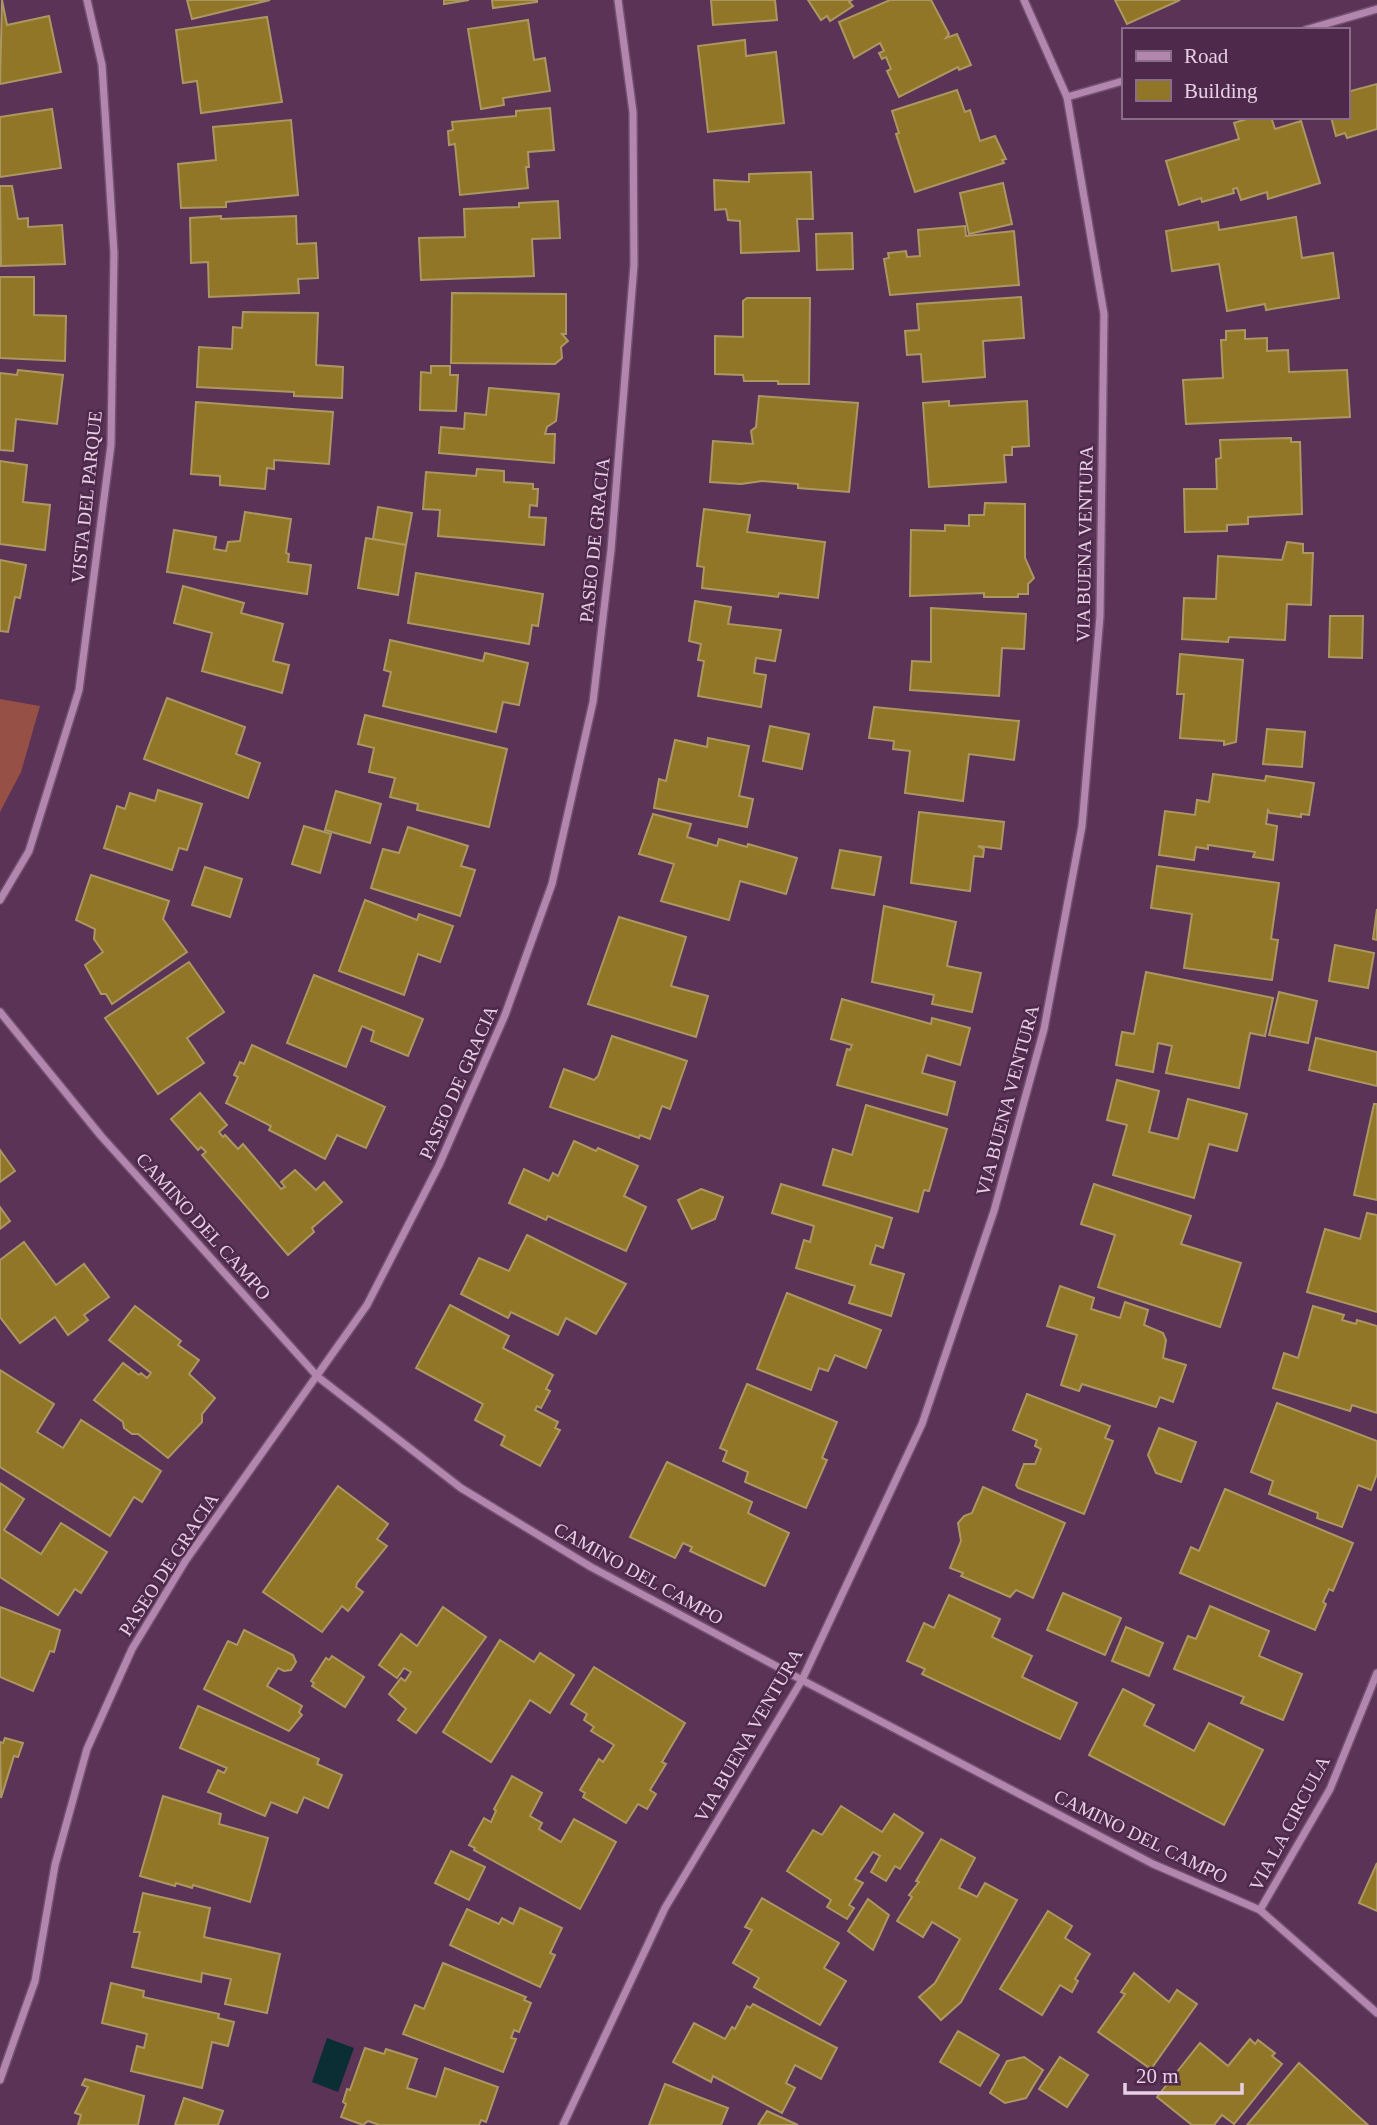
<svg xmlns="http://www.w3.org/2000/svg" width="1377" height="2125" font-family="'Times New Roman',serif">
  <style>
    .green { fill: #965046 }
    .water { fill: #0a2e33 }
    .building { fill: #927627; stroke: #ab9761; stroke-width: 2 }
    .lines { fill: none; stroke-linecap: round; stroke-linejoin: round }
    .street-casing { stroke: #71516f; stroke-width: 10 }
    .street { stroke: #b286ae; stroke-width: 7 }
    .labels { text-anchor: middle; stroke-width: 5; stroke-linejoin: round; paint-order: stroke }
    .street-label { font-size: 19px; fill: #e7d0e5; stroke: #4e294c }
  </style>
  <rect width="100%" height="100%" fill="#5a3357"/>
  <!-- green -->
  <polygon class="green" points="0,699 40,706 21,772 0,812"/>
  <!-- water -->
  <polygon class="water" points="327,2038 354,2048 338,2092 312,2082"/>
  <!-- building -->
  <g class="building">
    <polygon points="2,0 7,25 49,16 61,72 0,84"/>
    <polygon points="187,0 270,0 192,19"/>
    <polygon points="444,0 469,0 444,4"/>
    <polygon points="492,0 537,0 537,2 493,8"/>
    <polygon points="711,0 775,0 777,20 713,25"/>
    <polygon points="808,0 852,0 849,2 853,6 830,21 827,16 821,20"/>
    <polygon points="890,0 931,0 949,34 946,38 957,34 971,65 959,70 958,67 899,97 887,71 891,69 886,57 882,59 879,53 884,51 880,43 854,58 839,22"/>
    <polygon points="1115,0 1180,0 1127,24"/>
    <polygon points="267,17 282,102 201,113 197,81 183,83 176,30"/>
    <polygon points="528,20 534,60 545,58 550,91 503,98 504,105 481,109 468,29"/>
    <polygon points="745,40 746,56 776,52 784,123 708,132 698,46"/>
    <polygon points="1377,84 1377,129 1347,138 1345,133 1336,136 1331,117 1347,117 1347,92"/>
    <polygon points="957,90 965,112 970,110 980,141 995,136 1006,159 1002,160 1004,163 915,192 896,134 899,133 892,111"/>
    <polygon points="550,108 554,150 528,152 529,167 526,167 528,188 460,195 455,144 449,145 448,131 453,130 452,122 516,116 516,111"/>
    <polygon points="52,109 61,168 0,177 0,117"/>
    <polygon points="1253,117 1271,117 1275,129 1301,121 1320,183 1268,199 1267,192 1241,200 1237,188 1233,189 1234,193 1202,202 1201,198 1179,205 1166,161 1239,139 1234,123"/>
    <polygon points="291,120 298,195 226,202 226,207 181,208 178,164 216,160 213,127"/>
    <polygon points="811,172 813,219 797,219 799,251 741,253 740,221 728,220 726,209 715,210 714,180 749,182 749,174"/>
    <polygon points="1003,183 1012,224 969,234 960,193"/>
    <polygon points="0,186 12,186 18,219 28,218 28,227 62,225 65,264 1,266"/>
    <polygon points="558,201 560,238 532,239 534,276 421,280 419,238 465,237 464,209 519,207 519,203"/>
    <polygon points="221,216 221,219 296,216 297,244 316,243 318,278 298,279 299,293 209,297 208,262 191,263 190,218"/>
    <polygon points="1296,217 1302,258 1333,253 1339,298 1266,310 1265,304 1227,311 1219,264 1172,271 1166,231 1218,222 1219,230"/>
    <polygon points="965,226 966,236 1014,231 1019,285 890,295 884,259 889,258 888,253 906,251 907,257 920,256 918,230"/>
    <polygon points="852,233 853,269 817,270 816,234"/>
    <polygon points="0,277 34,277 34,315 66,316 65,361 0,358"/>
    <polygon points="452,293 566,294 566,334 562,334 568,341 561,347 562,358 555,364 451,363"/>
    <polygon points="1021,297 1024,338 983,341 985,377 923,382 921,354 907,355 905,331 919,330 917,304"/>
    <polygon points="747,298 810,298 809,384 778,384 778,381 744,381 743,375 715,374 715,336 743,337 743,301"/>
    <polygon points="243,312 318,313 316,365 343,367 342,398 294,396 294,392 197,387 199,347 232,349 233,327 242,328"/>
    <polygon points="1245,330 1245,339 1267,338 1267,351 1288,350 1289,372 1347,370 1350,417 1186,424 1183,380 1223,378 1221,340 1226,340 1226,331"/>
    <polygon points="431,366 450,366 450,375 458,375 456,411 420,410 421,372 431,373"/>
    <polygon points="18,370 63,375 57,424 16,419 13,451 0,450 0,373 17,375"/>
    <polygon points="489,388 559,394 556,421 547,427 545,434 555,434 554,463 439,453 441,427 464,429 465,413 486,415"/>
    <polygon points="759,396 858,403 849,492 798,488 798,484 762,481 741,484 710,482 713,441 753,444 751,431 756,427"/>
    <polygon points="949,401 949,406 1027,401 1029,446 1012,447 1012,455 1004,455 1006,482 929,487 923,403"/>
    <polygon points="196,402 333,412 329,464 274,460 274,469 267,468 265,489 220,485 220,476 191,474"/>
    <polygon points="1291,438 1291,442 1300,442 1302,514 1248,517 1248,524 1227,525 1227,531 1185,532 1184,489 1217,489 1216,459 1221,458 1220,440"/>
    <polygon points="0,461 27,465 23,502 50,505 45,550 0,544"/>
    <polygon points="477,469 504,471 504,482 533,484 533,489 538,489 537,506 530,505 529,517 546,518 544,545 438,536 440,510 423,509 426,472 476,476"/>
    <polygon points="985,503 1025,504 1025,558 1034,578 1028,584 1028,594 1018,594 1018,597 984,597 984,593 910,596 911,530 945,531 945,525 969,526 969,515 984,515"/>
    <polygon points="378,507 412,513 406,545 373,539"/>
    <polygon points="704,509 750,515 747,532 825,542 818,598 779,593 778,597 702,588 704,567 697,566"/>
    <polygon points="245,512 291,519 286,553 289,554 288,562 311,565 307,594 167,572 174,530 216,537 214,549 226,551 228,542 240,541"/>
    <polygon points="366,538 406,545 398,595 358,588"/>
    <polygon points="1287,542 1303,544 1303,553 1313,553 1311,605 1287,604 1285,640 1229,637 1228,642 1182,639 1184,598 1216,599 1218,556 1282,560"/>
    <polygon points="0,560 26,565 20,598 15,597 8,632 0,631"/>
    <polygon points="416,573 543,594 538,626 532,625 529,644 408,623"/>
    <polygon points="183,586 244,603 241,613 283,624 273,661 289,665 282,693 202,671 212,633 174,623"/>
    <polygon points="695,601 731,607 728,624 781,630 775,661 756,658 754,673 766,675 761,707 698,696 704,661 698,660 701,644 689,641"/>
    <polygon points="931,608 1026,614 1024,649 1002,648 999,696 910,690 912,661 931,662"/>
    <polygon points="1330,616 1363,616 1362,658 1329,657"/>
    <polygon points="390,640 483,661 485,653 528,663 519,705 503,702 496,732 383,706 391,672 384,670"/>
    <polygon points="1180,654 1243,660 1236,742 1224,745 1224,741 1180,738 1184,694 1177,694"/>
    <polygon points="167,698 245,727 236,754 260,763 248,798 144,759"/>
    <polygon points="874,707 1019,721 1014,760 969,754 963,801 905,793 910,751 893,749 894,741 869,738"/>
    <polygon points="365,715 507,749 489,827 417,810 418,804 390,797 395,778 369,772 374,748 358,744"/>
    <polygon points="770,726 809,734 802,769 763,761"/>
    <polygon points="1267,729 1305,732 1302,767 1263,764"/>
    <polygon points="708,738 749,746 739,796 753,799 747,827 654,808 659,779 666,781 675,740 707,747"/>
    <polygon points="1213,774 1265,781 1266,776 1314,783 1309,815 1301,814 1301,817 1270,813 1268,810 1266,824 1277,826 1273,860 1253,857 1255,852 1208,845 1208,849 1196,847 1194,860 1159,855 1165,811 1195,815 1197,800 1209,802"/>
    <polygon points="158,790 202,804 187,850 179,848 172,870 104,848 117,806 125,809 130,793 155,801"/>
    <polygon points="336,791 381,804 370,843 325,830"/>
    <polygon points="919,812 1004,822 1001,849 978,846 984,849 983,857 974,856 970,891 911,883"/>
    <polygon points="653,814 691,824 687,837 717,846 719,839 747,847 748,844 797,858 786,894 740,881 729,920 661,901 674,864 639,854"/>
    <polygon points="304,826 331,834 320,873 292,864"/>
    <polygon points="408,827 468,846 461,866 475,870 460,916 371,888 383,849 399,853"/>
    <polygon points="840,850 881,857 874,895 832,888"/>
    <polygon points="1157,866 1279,883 1271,939 1278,940 1272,980 1184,968 1192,914 1151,908"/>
    <polygon points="205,867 242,879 230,917 192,905"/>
    <polygon points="91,875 169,901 163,919 187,952 112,1004 106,994 101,994 85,965 103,952 94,939 95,929 76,920"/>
    <polygon points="365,900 417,920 419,914 453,926 440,962 418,954 404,995 339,971"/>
    <polygon points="884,906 956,922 947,966 981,973 972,1012 932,1004 934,995 872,982"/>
    <polygon points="1377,909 1377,940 1373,939"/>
    <polygon points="619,917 686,937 671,986 708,996 696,1037 588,1004"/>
    <polygon points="1335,945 1374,953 1368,988 1329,981"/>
    <polygon points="189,962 224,1012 187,1038 204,1063 158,1094 105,1018"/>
    <polygon points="1146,972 1273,998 1265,1036 1250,1033 1239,1088 1166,1073 1172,1046 1158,1043 1153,1072 1116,1065 1122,1032 1134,1034"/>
    <polygon points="314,975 423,1019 408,1056 371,1041 374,1031 362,1026 346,1067 287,1043"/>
    <polygon points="1279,992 1317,1001 1308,1043 1269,1035"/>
    <polygon points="842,999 931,1024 932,1018 970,1028 960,1065 927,1055 922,1073 955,1082 947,1115 837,1085 847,1049 850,1050 852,1045 831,1039"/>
    <polygon points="612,1036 687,1061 670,1109 662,1106 650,1139 640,1135 639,1138 550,1107 564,1069 594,1080 598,1076"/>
    <polygon points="1316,1038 1377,1052 1377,1086 1309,1070"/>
    <polygon points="252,1045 385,1107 366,1148 337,1135 325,1159 269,1130 271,1126 226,1103 238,1077 234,1075 240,1062 244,1064"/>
    <polygon points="1117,1080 1159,1091 1149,1132 1178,1139 1188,1099 1247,1114 1237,1151 1209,1144 1194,1198 1113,1175 1127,1125 1107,1120"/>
    <polygon points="200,1093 227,1125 219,1132 223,1137 225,1135 238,1149 243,1144 281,1189 285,1187 281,1182 295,1170 316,1190 324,1182 342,1202 312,1228 314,1232 288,1255 202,1155 206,1152 201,1147 198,1150 171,1119"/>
    <polygon points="1374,1104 1377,1104 1377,1200 1354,1195"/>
    <polygon points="866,1105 947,1129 929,1191 924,1190 918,1212 823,1185 833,1149 852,1155"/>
    <polygon points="574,1141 596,1151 598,1148 638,1166 624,1196 646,1207 626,1251 548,1216 546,1220 509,1203 524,1169 549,1181 553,1173 558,1176"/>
    <polygon points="0,1150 15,1171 0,1182"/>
    <polygon points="781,1184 892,1218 883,1248 876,1245 870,1264 904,1274 891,1316 849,1303 855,1286 796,1268 804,1240 810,1242 814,1226 772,1213"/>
    <polygon points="1094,1184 1191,1216 1181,1244 1241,1263 1220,1327 1098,1287 1115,1235 1081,1224"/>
    <polygon points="701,1189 723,1197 715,1219 692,1229 678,1200"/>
    <polygon points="0,1207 10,1221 0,1229"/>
    <polygon points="1367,1213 1377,1215 1377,1312 1307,1292 1325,1229 1360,1239"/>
    <polygon points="527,1235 626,1284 596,1334 566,1318 558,1335 511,1312 508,1318 461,1294 479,1258 509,1271"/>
    <polygon points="24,1242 56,1285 84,1264 109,1297 84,1315 88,1320 68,1335 55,1317 20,1343 0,1317 0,1260"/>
    <polygon points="1060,1286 1094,1298 1091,1309 1120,1318 1125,1302 1148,1310 1144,1325 1163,1333 1166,1340 1163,1358 1186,1365 1173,1402 1160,1397 1156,1407 1082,1384 1079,1391 1061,1385 1077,1335 1047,1326"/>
    <polygon points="787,1293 881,1330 866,1368 835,1355 828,1371 819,1368 811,1390 757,1369"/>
    <polygon points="450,1305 509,1336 503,1348 553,1375 546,1389 550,1391 541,1408 537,1406 535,1410 558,1422 555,1428 560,1430 540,1466 501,1445 505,1436 475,1420 483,1404 416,1368"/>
    <polygon points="135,1306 181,1341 178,1345 199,1360 189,1374 215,1398 202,1414 202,1422 168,1458 138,1434 132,1434 124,1428 123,1422 94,1400 123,1363 139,1375 141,1373 147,1378 151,1373 109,1340"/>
    <polygon points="1313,1306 1344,1315 1342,1320 1356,1324 1357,1320 1377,1326 1377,1413 1352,1405 1350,1411 1273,1388 1284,1353 1298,1358"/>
    <polygon points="0,1370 54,1404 37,1432 63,1448 81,1420 161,1471 142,1502 134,1497 110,1536 0,1467"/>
    <polygon points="747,1384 837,1422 822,1458 827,1460 806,1508 745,1482 748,1472 723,1461 727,1451 720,1448"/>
    <polygon points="1027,1394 1110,1426 1105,1438 1113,1441 1084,1514 1018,1488 1016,1485 1024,1464 1035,1464 1041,1449 1035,1446 1037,1440 1013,1430"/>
    <polygon points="1277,1403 1377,1441 1377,1474 1371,1490 1358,1485 1342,1527 1317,1518 1318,1513 1269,1494 1273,1481 1251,1472"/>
    <polygon points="1159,1428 1196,1442 1181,1482 1156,1473 1148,1455"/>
    <polygon points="667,1462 752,1502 748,1513 789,1533 765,1586 690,1551 692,1547 683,1543 675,1558 630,1537"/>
    <polygon points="0,1483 24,1499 4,1530 41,1554 61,1523 107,1552 81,1593 75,1589 58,1615 0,1577"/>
    <polygon points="338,1486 388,1524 377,1539 387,1546 357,1583 356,1587 363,1592 348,1611 342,1606 322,1632 263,1592"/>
    <polygon points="983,1487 1065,1523 1033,1598 1016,1590 1010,1597 961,1576 963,1573 950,1568 961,1541 958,1523 964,1516 972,1513"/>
    <polygon points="1225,1489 1353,1543 1333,1591 1329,1589 1323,1602 1326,1604 1315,1630 1180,1573 1191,1547 1199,1551"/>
    <polygon points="1063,1593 1121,1618 1105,1655 1047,1630"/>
    <polygon points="949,1595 1000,1619 992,1637 1032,1656 1022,1677 1077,1703 1060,1739 922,1674 925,1669 907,1661 924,1623 934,1628"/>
    <polygon points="1210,1606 1269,1631 1259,1656 1302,1674 1283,1720 1241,1703 1244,1697 1174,1669 1188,1636 1196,1639"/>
    <polygon points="0,1607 60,1630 54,1652 50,1651 33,1691 0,1677"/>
    <polygon points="443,1607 486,1637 416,1733 398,1720 406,1709 389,1694 401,1678 405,1681 411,1672 404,1668 397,1678 379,1665 401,1634 417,1646"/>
    <polygon points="1126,1627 1163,1643 1149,1676 1112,1661"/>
    <polygon points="244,1630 293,1655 296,1662 291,1670 284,1671 278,1668 267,1686 302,1706 299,1712 302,1715 289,1731 204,1689 228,1641 237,1645"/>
    <polygon points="500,1640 534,1662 540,1653 574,1675 550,1713 530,1700 491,1762 443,1732"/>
    <polygon points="332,1656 364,1677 345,1707 312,1686 314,1683 311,1681 326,1658 329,1660"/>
    <polygon points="594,1667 685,1723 662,1762 666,1764 650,1790 656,1794 647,1809 638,1804 626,1823 583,1797 585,1793 580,1790 599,1759 603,1762 614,1745 591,1731 594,1727 584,1720 587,1714 571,1704"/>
    <polygon points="1123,1689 1154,1705 1144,1725 1194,1751 1209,1723 1263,1750 1224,1825 1089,1755"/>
    <polygon points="198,1706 319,1759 317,1764 342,1775 328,1808 304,1797 297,1813 271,1802 265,1816 208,1792 218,1770 224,1773 227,1768 180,1748"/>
    <polygon points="5,1738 23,1743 18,1757 14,1756 1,1798 0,1742 3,1743"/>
    <polygon points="512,1776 542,1793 530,1816 542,1823 539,1829 561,1842 574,1819 616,1842 580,1909 474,1850 475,1848 469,1845 484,1818 491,1822 496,1811 494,1809"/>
    <polygon points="163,1796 221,1814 219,1824 268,1838 250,1902 193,1885 192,1888 176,1883 175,1886 140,1876"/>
    <polygon points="841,1806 882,1832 894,1814 923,1833 900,1869 895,1866 886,1881 871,1872 880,1856 873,1852 855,1879 863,1883 849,1905 854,1908 847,1919 827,1907 831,1900 787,1871 813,1830 822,1835"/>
    <polygon points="941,1839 975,1858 959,1888 977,1897 985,1883 1017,1900 961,2002 941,2020 919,1997 935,1983 960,1939 932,1922 923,1937 897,1921 912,1897 909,1895 919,1882 916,1881"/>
    <polygon points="451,1851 485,1867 469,1900 435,1883"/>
    <polygon points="1377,1863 1377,1911 1359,1903"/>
    <polygon points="143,1893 210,1908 204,1937 280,1954 267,2013 225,2004 231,1979 202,1973 201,1982 132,1967 140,1932 134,1932"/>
    <polygon points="762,1898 839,1943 824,1968 846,1981 820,2025 754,1987 759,1978 733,1963 752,1930 745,1927"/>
    <polygon points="868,1899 889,1915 873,1950 848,1931"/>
    <polygon points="520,1908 562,1928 550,1953 555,1955 540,1987 450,1945 467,1909 499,1924 502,1918 513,1924"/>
    <polygon points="1048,1911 1072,1926 1065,1938 1090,1954 1075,1979 1078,1981 1072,1992 1060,1985 1042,2015 1000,1989"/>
    <polygon points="443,1963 526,1997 524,2000 531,2003 519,2032 514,2030 511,2038 516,2039 503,2072 403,2034 415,2005 424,2009"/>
    <polygon points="1134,1973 1169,2002 1177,1990 1197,2004 1151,2069 1098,2032 1125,1994 1121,1992"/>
    <polygon points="111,1983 144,1991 143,1997 219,2014 218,2018 234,2022 228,2046 212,2042 202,2088 131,2071 137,2046 144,2048 147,2034 102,2023"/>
    <polygon points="753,2004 837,2048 821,2079 795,2065 786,2083 795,2088 782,2113 713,2076 711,2082 673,2062 694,2023 725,2039 732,2027 735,2029 747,2006 750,2008"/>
    <polygon points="958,2031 999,2055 980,2086 940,2062"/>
    <polygon points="1250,2039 1255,2044 1258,2040 1275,2053 1272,2056 1282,2064 1234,2124 1222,2115 1214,2125 1192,2125 1157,2097 1200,2043 1228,2066"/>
    <polygon points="365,2048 384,2054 386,2049 417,2059 407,2088 436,2097 445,2068 498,2087 486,2122 481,2120 479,2125 379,2125 368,2121 363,2125 341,2117 346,2104 343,2102 347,2089 350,2090"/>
    <polygon points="1024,2057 1043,2070 1026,2098 1005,2103 990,2093 1007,2061"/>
    <polygon points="1060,2057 1088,2075 1067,2107 1039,2089"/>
    <polygon points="1299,2063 1368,2125 1247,2125"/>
    <polygon points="85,2079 144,2096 138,2125 78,2125 81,2115 75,2113 88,2087 82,2085"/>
    <polygon points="665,2084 728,2108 721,2125 649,2125"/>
    <polygon points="184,2098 223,2111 218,2125 175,2125"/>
    <polygon points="767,2111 798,2125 758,2125"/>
  </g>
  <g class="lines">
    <!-- street casing -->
    <g class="street-casing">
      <g id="street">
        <polyline points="1305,30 1377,9"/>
        <polyline points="1067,97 1123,81"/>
        <polyline points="0,900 29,851 79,690 111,445 114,253 102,65 87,0"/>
        <polyline points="0,1012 101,1136 318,1377 461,1488 591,1567 802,1680 1153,1864 1260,1910 1377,2013"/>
        <polyline points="1260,1910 1330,1789 1377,1673"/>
        <polyline points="0,2080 35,1981 55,1865 87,1749 132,1649 186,1560 367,1305 439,1165 505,1015 552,884 593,702 611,550 634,265 633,112 618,0"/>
        <polyline points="563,2125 665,1908 802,1680 922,1424 994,1211 1044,1029 1082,826 1100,616 1104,314 1067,97 1024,0"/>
      </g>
    </g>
    <!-- street -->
    <use href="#street" class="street"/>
  </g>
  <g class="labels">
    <!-- street labels -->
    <g class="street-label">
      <text transform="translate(86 497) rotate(-84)" y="7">VISTA DEL PARQUE</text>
      <text transform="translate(594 540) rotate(-84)" y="7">PASEO DE GRACIA</text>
      <text transform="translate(1084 544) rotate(-89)" y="7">VIA BUENA VENTURA</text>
      <text transform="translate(458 1082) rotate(-66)" y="7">PASEO DE GRACIA</text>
      <text transform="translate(1007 1100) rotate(-75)" y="7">VIA BUENA VENTURA</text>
      <text transform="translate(204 1226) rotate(48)" y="7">CAMINO DEL CAMPO</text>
      <text transform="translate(168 1564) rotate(-57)" y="7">PASEO DE GRACIA</text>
      <text transform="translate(639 1573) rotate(29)" y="7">CAMINO DEL CAMPO</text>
      <text transform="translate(748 1735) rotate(-60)" y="7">VIA BUENA VENTURA</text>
      <text transform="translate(1289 1823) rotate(-62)" y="7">VIA LA CIRCULA</text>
      <text transform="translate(1141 1836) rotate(26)" y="7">CAMINO DEL CAMPO</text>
    </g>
  </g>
  <!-- legend -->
  <rect x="1122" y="28" width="228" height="91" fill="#4e294c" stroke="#8b6c89" stroke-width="2"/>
  <rect x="1136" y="51" width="35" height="10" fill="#b286ae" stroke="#8b6c89" stroke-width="2"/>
  <text x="1184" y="63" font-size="21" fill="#e7d0e5">Road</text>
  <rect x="1136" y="80" width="35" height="21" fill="#927627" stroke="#8b6c89" stroke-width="2"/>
  <text x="1184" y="98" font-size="21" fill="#e7d0e5">Building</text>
  <!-- scale -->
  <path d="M1125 2083v10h117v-10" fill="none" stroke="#e7d0e5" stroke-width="3.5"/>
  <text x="1136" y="2083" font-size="21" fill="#e7d0e5" stroke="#4e294c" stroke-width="5" paint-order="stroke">20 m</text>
</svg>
